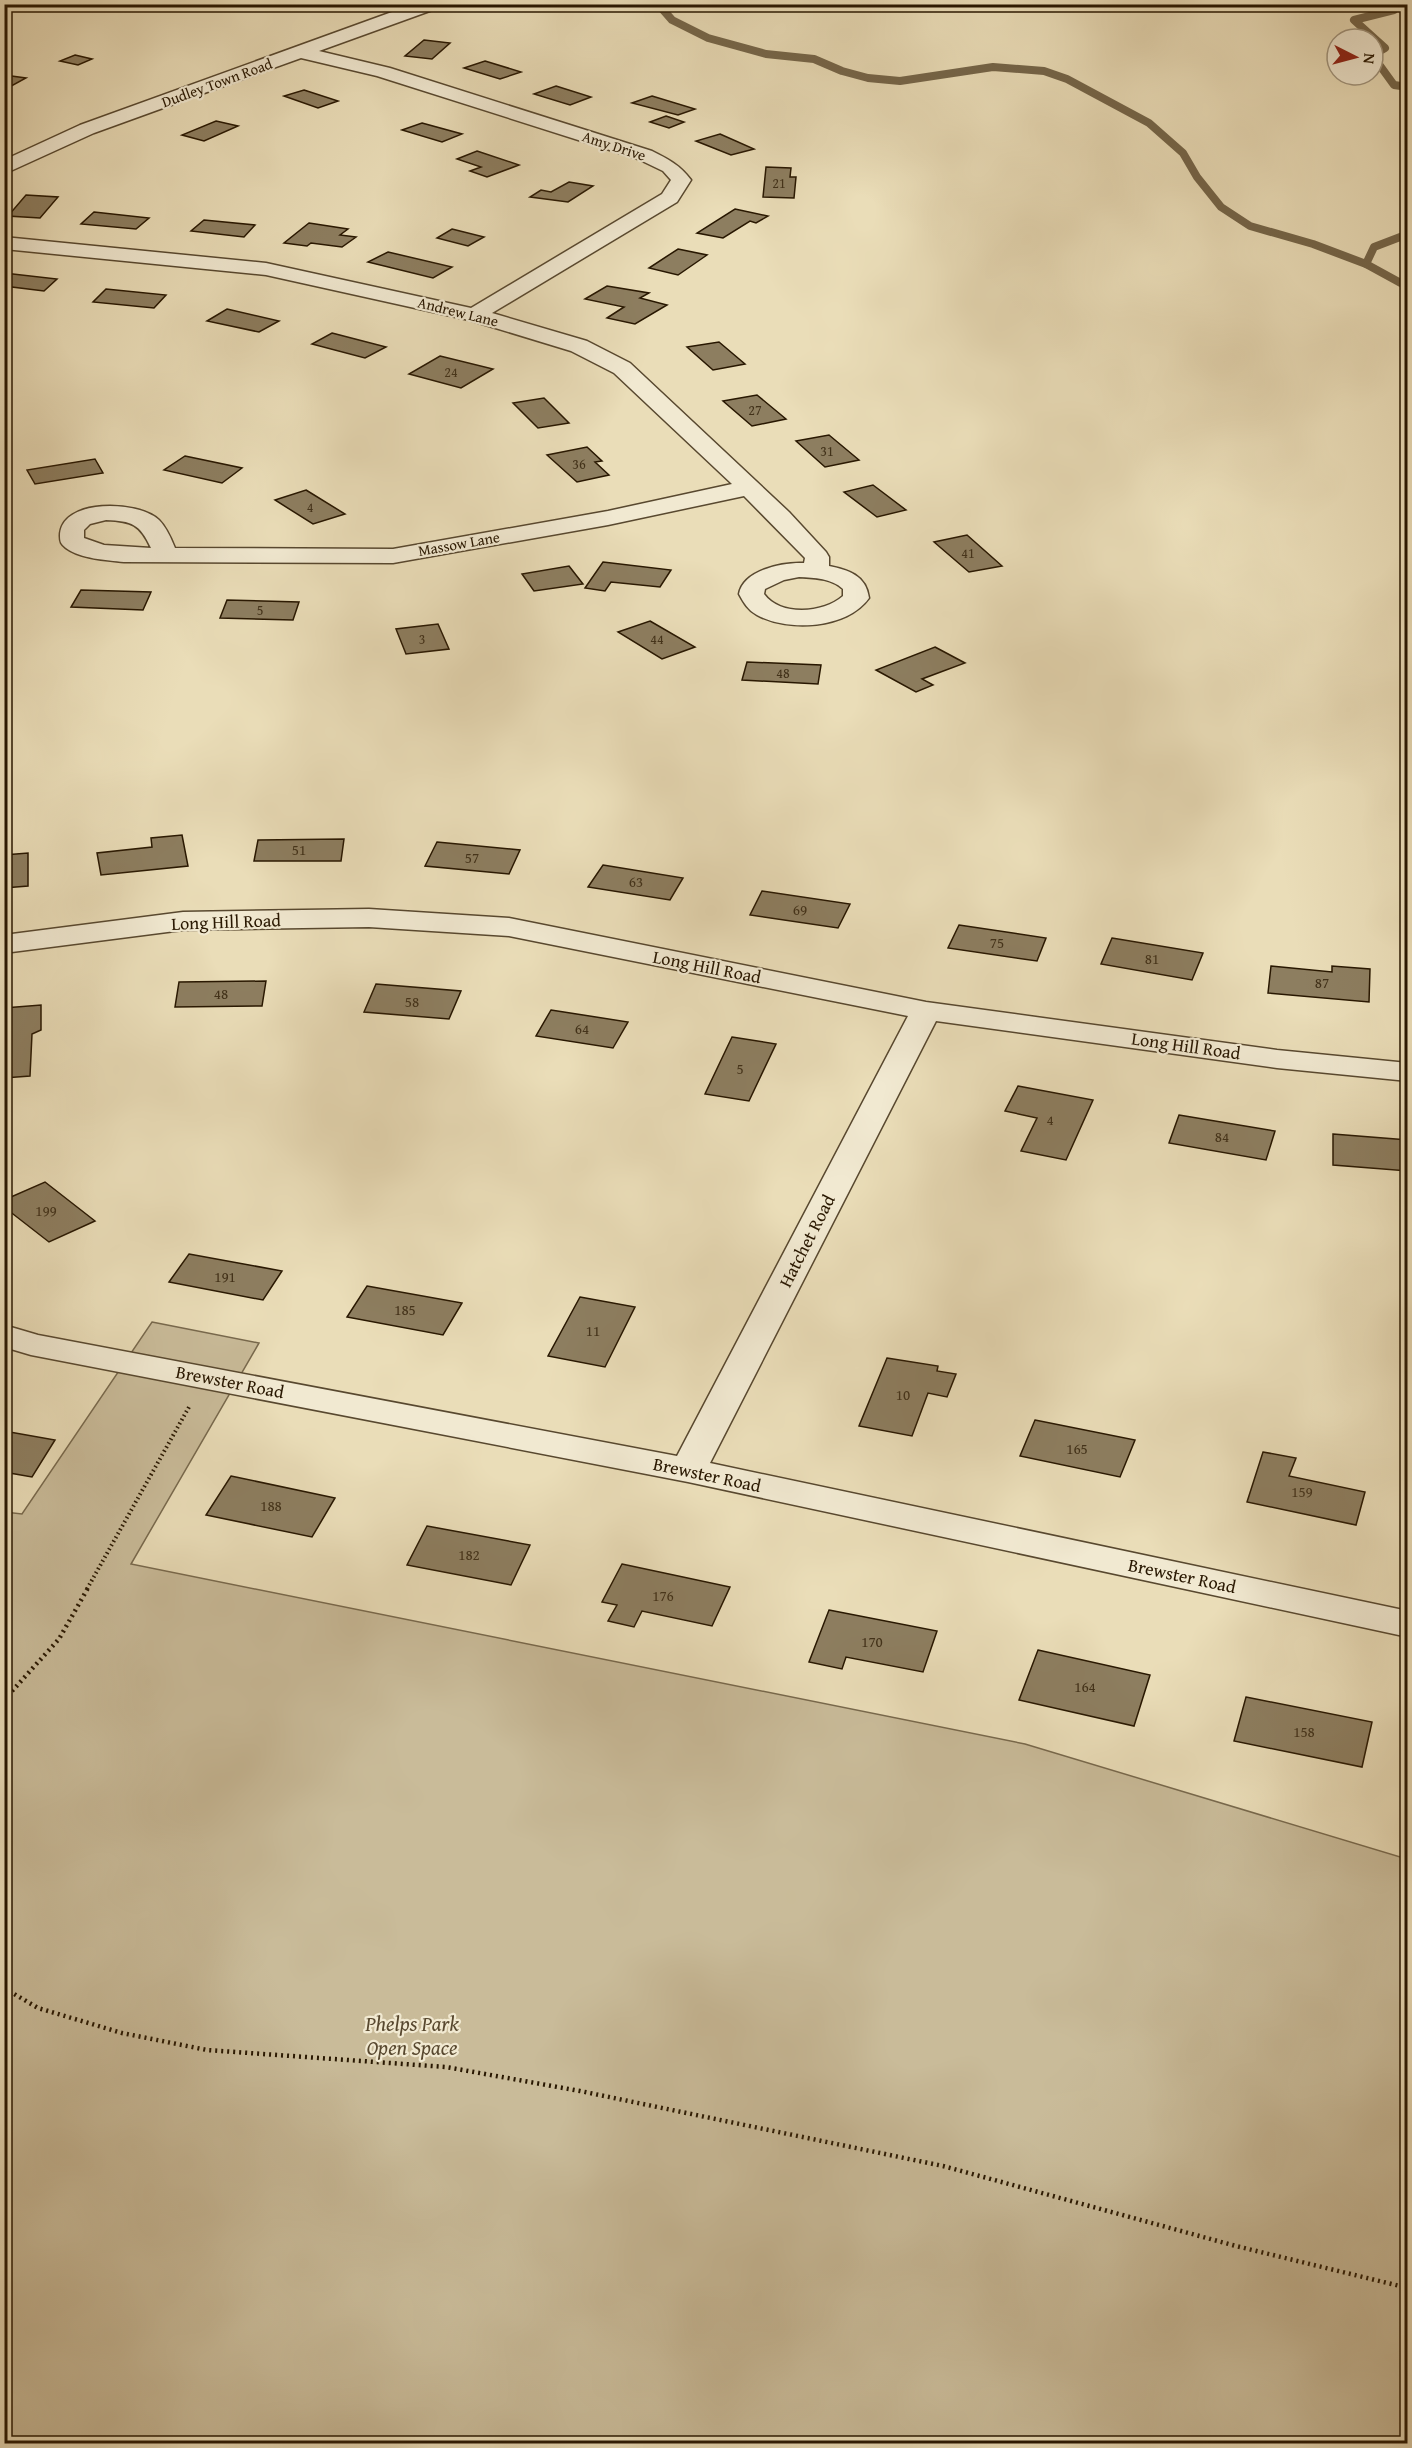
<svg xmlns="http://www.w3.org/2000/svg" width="1412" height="2448" font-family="'Gentium Book Plus',serif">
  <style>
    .green { fill: #c9bb99; stroke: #78694d; stroke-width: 1.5 }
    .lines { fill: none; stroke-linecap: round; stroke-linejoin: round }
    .stream { stroke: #75664a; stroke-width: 8 }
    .building { fill: #8d7e60; stroke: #281701; stroke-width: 1.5 }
    .minor-casing { stroke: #58482f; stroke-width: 3 }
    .path-far1 { stroke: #281701; stroke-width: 4; stroke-dasharray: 1.5 3; stroke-linecap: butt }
    .path { stroke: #281701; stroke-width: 4.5; stroke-dasharray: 2 4; stroke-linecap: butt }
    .minor { fill: #f1e9d1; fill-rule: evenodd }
    .labels { text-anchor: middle; stroke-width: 4.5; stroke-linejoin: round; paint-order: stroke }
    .far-number-label { font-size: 14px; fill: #413119 }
    .far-street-label { font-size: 15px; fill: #281701; stroke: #f1e9d1 }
    .number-label { font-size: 15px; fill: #413119 }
    .street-label { font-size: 18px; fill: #281701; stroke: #f1e9d1 }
    .near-park-label { font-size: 21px; font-style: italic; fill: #58482f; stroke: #f1e9d1 }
  </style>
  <rect width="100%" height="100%" fill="#eaddb8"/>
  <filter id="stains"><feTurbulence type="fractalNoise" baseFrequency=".00333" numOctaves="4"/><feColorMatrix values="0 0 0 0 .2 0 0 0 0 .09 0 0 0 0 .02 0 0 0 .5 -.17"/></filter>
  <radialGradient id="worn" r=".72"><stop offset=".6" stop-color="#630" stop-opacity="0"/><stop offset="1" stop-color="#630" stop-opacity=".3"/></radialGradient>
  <!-- green -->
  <polygon class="green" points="152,1322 259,1343 131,1564 1025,1744 1407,1859 1407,2443 5,2444 5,1512 22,1514"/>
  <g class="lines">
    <!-- stream -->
    <g class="stream">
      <polyline points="658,4 672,20 708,38 766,54 814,59 842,71 868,78 900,81 993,67 1044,71 1067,79 1149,123 1183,153 1197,177 1221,207 1250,226 1313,244 1366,264 1408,287"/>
      <polyline points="1373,55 1385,48 1354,20 1394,10 1395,4"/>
      <polyline points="1373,56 1394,85 1408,87"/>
      <polyline points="1408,137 1405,141 1408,141"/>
      <polyline points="1366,264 1374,247 1408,234"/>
    </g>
  </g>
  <!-- building -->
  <g class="building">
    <polygon points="1025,4 1082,4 1082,8 1025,6"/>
    <polygon points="1142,4 1207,4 1157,9 1146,8"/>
    <polygon points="424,40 450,43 432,59 405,56"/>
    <polygon points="75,55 92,59 78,65 60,61"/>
    <polygon points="485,61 521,72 500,79 464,68"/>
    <polygon points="4,75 26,78 4,90"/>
    <polygon points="556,86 591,97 570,105 534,94"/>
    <polygon points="304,90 338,101 318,108 284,96"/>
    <polygon points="652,96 695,109 678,115 632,103"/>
    <polygon points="666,116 684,122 669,128 650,122"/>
    <polygon points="216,121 238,126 204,141 182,135"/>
    <polygon points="422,123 462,134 442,142 402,130"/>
    <polygon points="720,134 754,149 731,155 696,141"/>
    <polygon points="477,151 519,165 487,177 470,171 481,167 457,159"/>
    <polygon points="766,167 791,168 790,177 796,177 794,198 763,197"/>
    <polygon points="569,182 593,186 568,202 530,197 541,190 551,192"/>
    <polygon points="26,195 58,197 40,218 8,216"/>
    <polygon points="735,209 768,216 756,223 750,221 723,238 697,233"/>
    <polygon points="94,212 149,218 136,229 81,224"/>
    <polygon points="204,220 255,225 244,237 191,231"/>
    <polygon points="309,223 348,229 340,235 356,237 342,247 311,243 307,246 284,243"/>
    <polygon points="452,229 484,237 468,246 437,238"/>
    <polygon points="678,249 707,255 678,275 649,268"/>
    <polygon points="388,252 452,267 433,278 368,262"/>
    <polygon points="4,273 57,279 44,291 4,286"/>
    <polygon points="607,286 649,293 640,298 667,305 635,324 607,318 624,307 585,299"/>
    <polygon points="106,289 166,295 154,308 93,302"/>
    <polygon points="227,309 279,321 259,332 207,321"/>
    <polygon points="332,333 386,347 365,358 312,344"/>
    <polygon points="719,342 745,364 713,370 687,347"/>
    <polygon points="440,356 493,369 461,388 409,374"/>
    <polygon points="757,395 786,419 752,426 723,401"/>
    <polygon points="544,398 569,423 538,428 513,403"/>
    <polygon points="829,435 859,460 825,467 796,441"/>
    <polygon points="587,447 602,461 595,462 609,475 577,482 547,455"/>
    <polygon points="185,456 242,468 222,483 164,470"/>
    <polygon points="95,459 103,473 35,484 27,470"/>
    <polygon points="873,485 906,510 877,517 844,492"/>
    <polygon points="306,490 345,514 313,524 275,500"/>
    <polygon points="967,535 1002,566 969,572 934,542"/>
    <polygon points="603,562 671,570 660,587 611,582 605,591 585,588"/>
    <polygon points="569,566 583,584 534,591 522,574"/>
    <polygon points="81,590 151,592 143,610 71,607"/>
    <polygon points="227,600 299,602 293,620 220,618"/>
    <polygon points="650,621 695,647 662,659 618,632"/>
    <polygon points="438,624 449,649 406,654 396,629"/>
    <polygon points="935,647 965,663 922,679 933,685 916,692 876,670"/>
    <polygon points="747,662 821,665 818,684 742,680"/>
    <polygon points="182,835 188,866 101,875 97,853 152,847 151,838"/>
    <polygon points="344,839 341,861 254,861 258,840"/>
    <polygon points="437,842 520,850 509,874 425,866"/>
    <polygon points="28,853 28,886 4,888 4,855"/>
    <polygon points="603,865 683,878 670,900 588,887"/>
    <polygon points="762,891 850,904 838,928 750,915"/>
    <polygon points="959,925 1046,938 1037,961 948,948"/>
    <polygon points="1112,938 1203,953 1192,980 1101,964"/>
    <polygon points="1271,966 1332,972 1332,966 1370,969 1369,1002 1268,993"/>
    <polygon points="266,981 262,1006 175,1007 179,982"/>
    <polygon points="376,984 461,991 449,1019 364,1012"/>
    <polygon points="41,1005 41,1030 32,1034 30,1076 4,1078 4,1008"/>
    <polygon points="551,1010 628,1022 613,1048 536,1036"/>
    <polygon points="732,1037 776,1044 749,1101 705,1094"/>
    <polygon points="1018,1086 1093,1100 1066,1160 1021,1151 1037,1118 1005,1111"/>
    <polygon points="1179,1115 1275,1131 1266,1160 1169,1143"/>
    <polygon points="1333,1134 1408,1140 1408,1171 1333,1165"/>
    <polygon points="45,1182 95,1221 49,1242 4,1207 4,1200"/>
    <polygon points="189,1254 282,1271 263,1300 169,1282"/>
    <polygon points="367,1286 462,1303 443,1335 347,1317"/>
    <polygon points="580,1297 635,1307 605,1367 548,1356"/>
    <polygon points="887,1358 938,1366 937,1371 956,1374 947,1397 928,1393 912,1436 859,1426"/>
    <polygon points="1035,1420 1135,1440 1120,1477 1020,1456"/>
    <polygon points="4,1431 55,1440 32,1477 4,1472"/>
    <polygon points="1263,1452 1296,1458 1289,1476 1365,1492 1356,1525 1247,1502"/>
    <polygon points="231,1476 335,1498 312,1537 206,1515"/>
    <polygon points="427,1526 530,1545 511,1585 407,1565"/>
    <polygon points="622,1564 730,1587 712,1626 642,1611 634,1627 608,1621 617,1605 602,1602"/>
    <polygon points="829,1610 937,1631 923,1672 846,1657 842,1669 809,1662"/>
    <polygon points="1038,1650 1150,1675 1134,1726 1019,1700"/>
    <polygon points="1246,1697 1372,1722 1362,1767 1234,1741"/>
  </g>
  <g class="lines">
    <!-- minor casing -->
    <g class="minor-casing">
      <g id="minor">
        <path d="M414,4H440L438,8L319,51L390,68L652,151C668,159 680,165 691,180L677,202L492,313L587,341L630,363L789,512L826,552L829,557V566C848,570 866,575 869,598C847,629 788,632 757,615C748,610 744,603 739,594C743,570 783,562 804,563L805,558L744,496L608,525L393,563L124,562C106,560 81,559 66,548C61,544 60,542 60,536C60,498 138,500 159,520C166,527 171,538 175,548L393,549L608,511L732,484L614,373L571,351L469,320L266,275L4,249V237L266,263L471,308L662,194L671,180L663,171L638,159L377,76L301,58L94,133L4,174V160L80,125ZM106,520C132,521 140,524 151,548L104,545L84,538V530L90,524ZM799,577C815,578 831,578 843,589V596C824,613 781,617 764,594L765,589L784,580Z"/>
        <polygon points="369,909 509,918 926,1002 1277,1050 1408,1063 1408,1081 1277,1068 936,1021 710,1463 1408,1611 1408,1637 688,1482 31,1355 4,1347 4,1325 38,1335 677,1456 908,1016 509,936 369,927 183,930 4,953 4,935 183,912"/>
      </g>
    </g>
    <!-- path-far1 -->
    <polyline class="path-far1" points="87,1589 189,1407"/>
    <!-- path -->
    <g class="path">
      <polyline points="4,1700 59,1639 88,1588"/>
      <polyline points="4,1988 38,2008 122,2033 207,2050 446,2067 580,2091 943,2166 1236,2246 1408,2288"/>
    </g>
    <!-- minor -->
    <use href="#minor" class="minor"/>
  </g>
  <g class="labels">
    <!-- far-number labels -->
    <g class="far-number-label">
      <text x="779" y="188">21</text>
      <text x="451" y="377">24</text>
      <text x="755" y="415">27</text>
      <text x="827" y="456">31</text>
      <text x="579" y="469">36</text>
      <text x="310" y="512">4</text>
      <text x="968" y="558">41</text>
      <text x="260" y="615">5</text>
      <text x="422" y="644">3</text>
      <text x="657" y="644">44</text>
      <text x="783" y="678">48</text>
    </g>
    <!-- far-street labels -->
    <g class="far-street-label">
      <text transform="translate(217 83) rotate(-20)" y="5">Dudley Town Road</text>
      <text transform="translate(614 146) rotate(18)" y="5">Amy Drive</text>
      <text transform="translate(458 312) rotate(14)" y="5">Andrew Lane</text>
      <text transform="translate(459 544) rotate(-10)" y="5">Massow Lane</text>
    </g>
    <!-- number labels -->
    <g class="number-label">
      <text x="299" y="855">51</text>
      <text x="472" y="863">57</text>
      <text x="636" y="887">63</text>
      <text x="800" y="915">69</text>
      <text x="997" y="948">75</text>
      <text x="1152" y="964">81</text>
      <text x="1322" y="988">87</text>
      <text x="221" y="999">48</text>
      <text x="412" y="1007">58</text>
      <text x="582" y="1034">64</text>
      <text x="740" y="1074">5</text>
      <text x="1050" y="1125">4</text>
      <text x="1222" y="1142">84</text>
      <text x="46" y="1216">199</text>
      <text x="225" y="1282">191</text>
      <text x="405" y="1315">185</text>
      <text x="593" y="1336">11</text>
      <text x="903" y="1400">10</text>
      <text x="1077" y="1454">165</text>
      <text x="1302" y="1497">159</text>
      <text x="271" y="1511">188</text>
      <text x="469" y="1560">182</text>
      <text x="663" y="1601">176</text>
      <text x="872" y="1647">170</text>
      <text x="1085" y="1692">164</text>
      <text x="1304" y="1737">158</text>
    </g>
    <!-- street labels -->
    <g class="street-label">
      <text transform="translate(226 922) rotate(-2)" y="6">Long Hill Road</text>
      <text transform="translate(707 967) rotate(11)" y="6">Long Hill Road</text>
      <text transform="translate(1186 1046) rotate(8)" y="6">Long Hill Road</text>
      <text transform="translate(807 1241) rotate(-63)" y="6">Hatchet Road</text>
      <text transform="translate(230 1382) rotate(11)" y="6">Brewster Road</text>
      <text transform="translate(707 1475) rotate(12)" y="6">Brewster Road</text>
      <text transform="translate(1182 1576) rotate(12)" y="6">Brewster Road</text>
    </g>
    <!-- near-park labels -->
    <g class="near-park-label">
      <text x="412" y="2031">Phelps Park<tspan x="412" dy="24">Open Space</tspan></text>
    </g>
  </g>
  <!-- margin -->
  <rect width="1412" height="2448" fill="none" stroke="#eaddb8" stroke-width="24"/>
  <rect x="6" y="6" width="1400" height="2436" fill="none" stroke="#281701" stroke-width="3"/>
  <rect x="12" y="12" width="1388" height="2424" fill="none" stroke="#281701" stroke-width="1.5"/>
  <!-- north arrow -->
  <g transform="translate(1355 57) rotate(96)"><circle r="28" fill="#f1e9d1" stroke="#a1957e" stroke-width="1.5"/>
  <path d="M0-4.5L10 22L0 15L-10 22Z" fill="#8f2418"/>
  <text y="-9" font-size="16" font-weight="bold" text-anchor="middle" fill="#281701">N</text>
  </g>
  <rect width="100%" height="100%" filter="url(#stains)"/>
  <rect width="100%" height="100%" fill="url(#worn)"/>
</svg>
